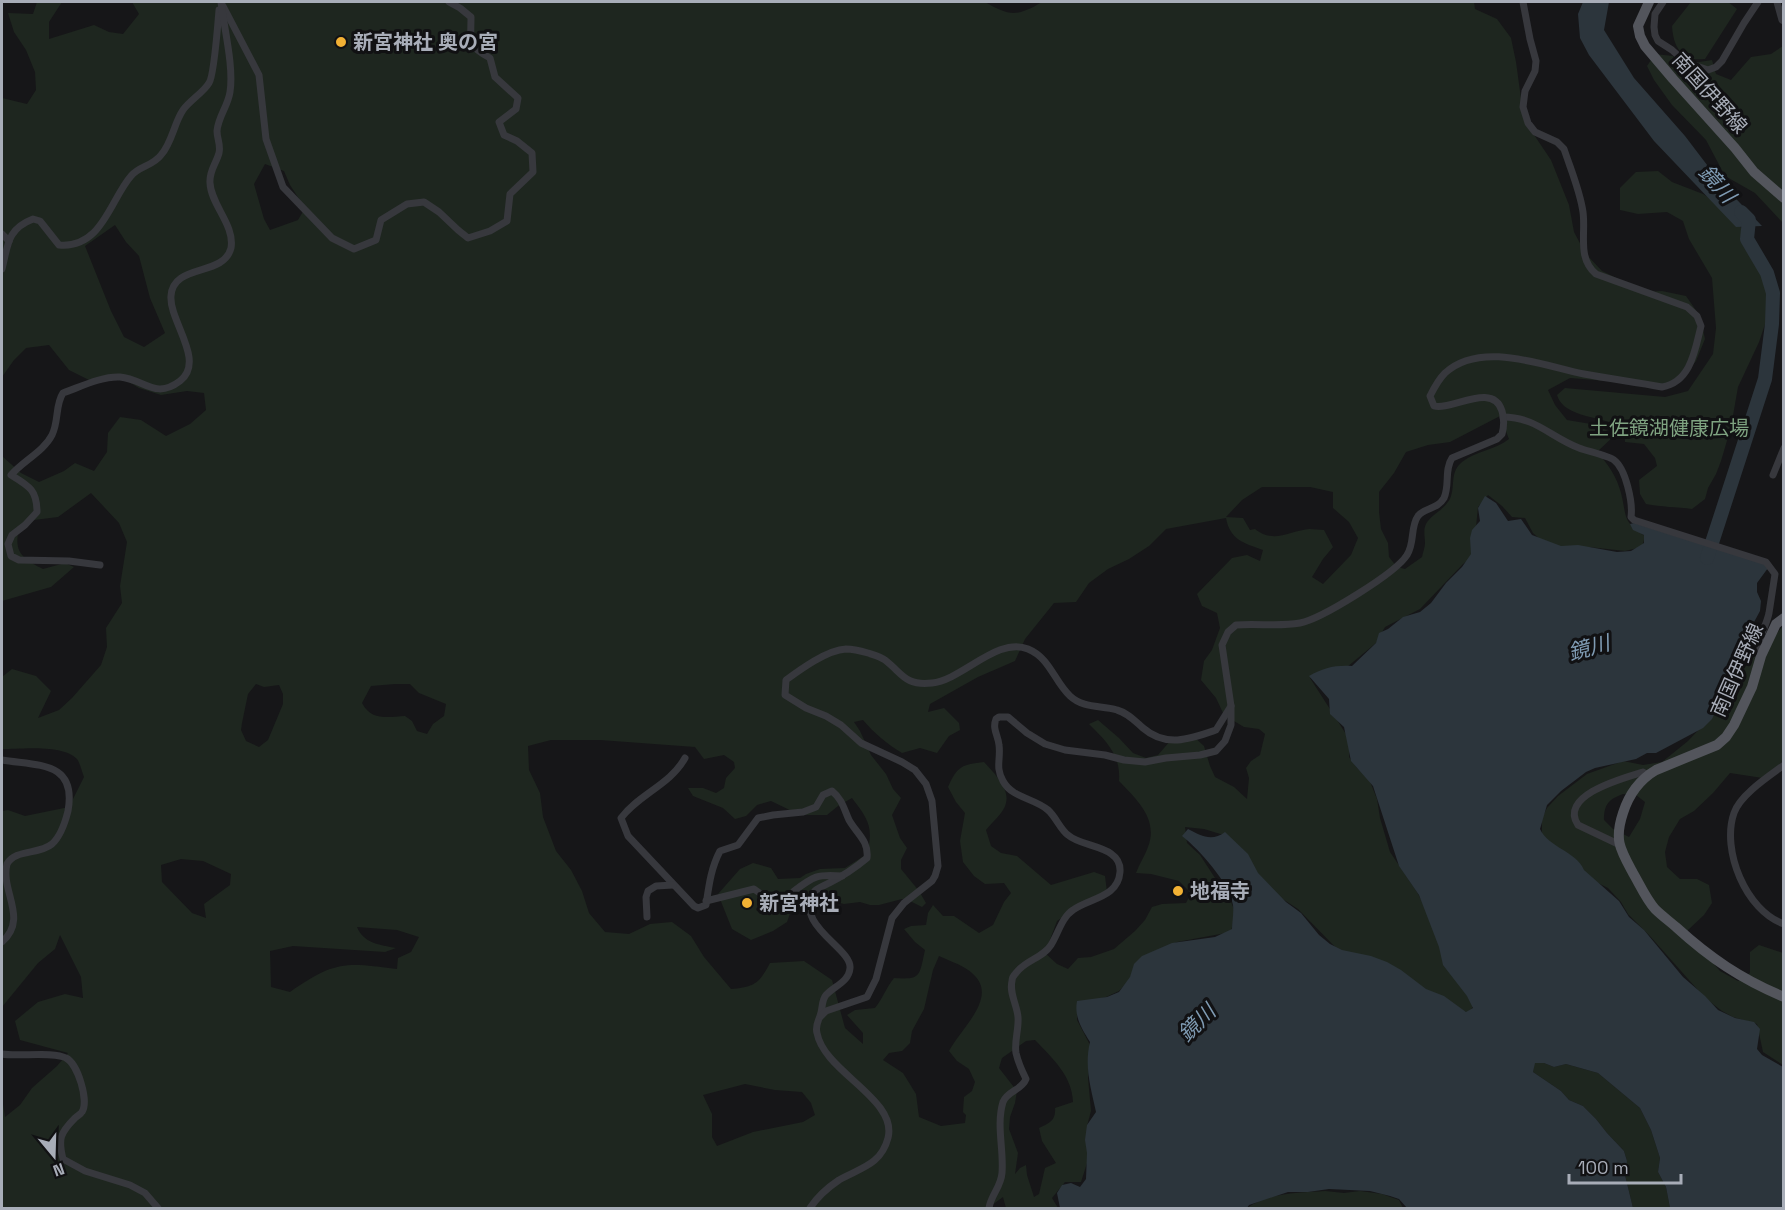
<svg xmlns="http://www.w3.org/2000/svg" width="1785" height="1210" font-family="'Space Grotesk','Noto Sans JP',sans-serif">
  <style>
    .green { fill: #1e261f; fill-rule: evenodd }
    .water { fill: #2c353c }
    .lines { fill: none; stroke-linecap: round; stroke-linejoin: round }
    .river { stroke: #2c353c; stroke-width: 14 }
    .minor { stroke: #37383d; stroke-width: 7 }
    .primary { stroke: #53555c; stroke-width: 10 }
    .poi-dot { fill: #f2b134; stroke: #111113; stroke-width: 2 }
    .labels { text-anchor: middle; stroke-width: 6; stroke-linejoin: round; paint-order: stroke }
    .poi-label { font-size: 20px; font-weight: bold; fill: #a8adb8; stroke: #111113; text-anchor: start }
    .street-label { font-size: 20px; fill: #a8adb8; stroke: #111113 }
    .park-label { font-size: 20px; fill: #7fa381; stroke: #111113 }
    .water-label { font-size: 21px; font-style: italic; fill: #7f9bb3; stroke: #111113 }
  </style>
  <rect width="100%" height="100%" fill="#161618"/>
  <!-- green -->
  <g class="green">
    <path d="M37,2H62L49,22V39L94,25L109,32L123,34L139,14L132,2H985C1009,16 1017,17 1042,2H1474L1475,9L1497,19L1511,38L1516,62L1524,120L1551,160L1569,205L1574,232L1585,253L1602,271L1645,292L1662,291L1686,296L1700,316L1705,339L1696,361L1681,379L1658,385L1570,378L1548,390L1555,405L1567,420L1597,425L1615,435L1597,452C1608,464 1617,477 1621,493C1627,517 1622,521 1645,536L1642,547L1625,551L1589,547L1566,548L1545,544L1533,533L1525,518L1512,517L1502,506L1488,495L1478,507L1473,557L1463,564L1420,609L1385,627L1376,643L1347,667L1310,678L1346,734L1349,746V757L1357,768L1369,779L1377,799L1380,818L1390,852L1417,892L1475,1003L1469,1013L1453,1007L1340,952L1298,909L1278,896L1254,871L1227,836L1204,829L1185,827L1187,843L1200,855L1215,878L1228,894L1235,912L1231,932L1177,942L1157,952L1119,991L1106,997L1078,1005L1077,1020L1090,1045V1057L1088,1078L1091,1111L1087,1126L1089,1157L1081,1182H1065L1052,1198L1058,1208H1006L1003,1197L988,1208L938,1207L928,1208H2V1097L5,1117L20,1105L32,1088L57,1066L68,1053L20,1040L15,1021L38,1002L65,994L83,998L81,977L60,935L55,949L38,963L2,1007V811L8,810L25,816L69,807L84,777C82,772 80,763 77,759C63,744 21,749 2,749V677L12,669L36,676L51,691L38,718L59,710L72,698L101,665L107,647L106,628L122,603L120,586L127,542L119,523L91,493L58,517L34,520L19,529C13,553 24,559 43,569L65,563L74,567L51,587L2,601V456L21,473L39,482L64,471L75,463L94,471L107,452L108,433L120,417L141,420L166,436L190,424L206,410L204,393L187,391L161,395L139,388L119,376L91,381L69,370L49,345L26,348L14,360L2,377V98L27,104L36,90L35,72L26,50L14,32L8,13L33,14ZM265,164L284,171L290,185L305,208L298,220L270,230L264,219L254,184ZM115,225L126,242L139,256L150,298L165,333L144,347L124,337L111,311L85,246ZM1500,416L1509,439C1495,450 1476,451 1462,462C1450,472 1455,484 1451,496C1447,509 1432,513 1426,524C1423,530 1425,537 1425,543C1425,547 1423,552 1422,557L1405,569L1397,567L1389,557L1388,543L1381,529L1379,512V492L1394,473L1406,452L1428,445L1450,442ZM1262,487H1310L1333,492V508L1349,522L1358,538L1351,555L1323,584L1312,577L1323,559L1333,547L1324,530C1319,530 1314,529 1309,529C1289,531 1274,544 1255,529L1250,530L1243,518L1226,517L1242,500ZM1226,518C1230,540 1244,543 1263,550L1260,561L1247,555L1232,558L1197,594L1202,606L1217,613L1220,628L1212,650L1204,661L1201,680L1216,698L1224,715L1244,727L1259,729L1265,734L1260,755L1251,761L1246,768L1249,778L1247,799L1234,787L1215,777L1210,766L1204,746L1193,736L1171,740L1158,755L1146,758L1133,753L1119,738L1098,720L1089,724C1106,741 1121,755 1119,781C1136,799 1159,819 1148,847C1145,856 1139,864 1136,873L1151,874L1179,881L1191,893L1186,903L1162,904L1152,907L1145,920L1135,931L1114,949L1091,957L1078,958L1068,969L1057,964L1045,953L1057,921L1073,910L1107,892L1105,876L1094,872L1051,885L1017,856L1001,853L991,846L986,830C992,822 1004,813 1006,803C1010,788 993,772 984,762C962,765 958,765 948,787L956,802L965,813L960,841L963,862L974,876L985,884L1004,883L1011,893L1004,902L993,925L979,933L954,916H943L933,905L928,913L926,925L911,926L904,929L915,942L925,950C919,976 922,980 894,978C886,988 883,998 875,1008L855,1010L847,1015L863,1033V1044L845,1028L832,980L804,961L770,963C759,984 754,987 731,989L704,957L691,936L672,922L650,924L629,934L605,932L589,913L582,891L571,870L556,851L543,817L540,793L529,770L528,746L551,740H600L695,747L704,759L724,755L734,762L735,768L726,778L724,788L716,793L703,788H688L693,796L723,808L735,819L746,816L757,805L771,801L800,815H827L838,806L852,798C868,819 874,827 867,854L845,868L820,869L806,874L800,878L778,879L771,868L753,863L740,869L718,894L732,929L751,940L773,931L787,922L794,902L816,891L833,901L844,904L860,902L870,905H879L902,899L910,901L922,907L926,903L919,891L901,869V860L907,848L900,838L892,815L901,798L893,789L886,774L871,755L860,731L854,722L863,720C874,733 887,744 902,753L920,748L937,753L949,736L960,730L959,723L944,708L928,712L930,704L978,677L1015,661L1025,639L1054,603L1076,602L1089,583L1108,569L1129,559L1149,546L1166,529ZM256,684L264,687L279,685L283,694V704L268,740L259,747L246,741L241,730L242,723L248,694ZM395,684H410L419,693L446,704L444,716L433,724L427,734L417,731L412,721L405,716C388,717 371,721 362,703L371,686ZM181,859L203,861L231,874L230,885L204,904L206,918L192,913L162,882L161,865ZM357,927L397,930L419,937L411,952L398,958L397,969C345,962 334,961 290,992L271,987L270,951L293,946L385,952L396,948C380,945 363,943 357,927ZM939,956C947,960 957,963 965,968C1005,992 963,1025 949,1051L957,1061L969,1069L975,1082L972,1091L964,1097L963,1112L966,1115L965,1123L941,1126L919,1117L916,1094L903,1073L883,1060L889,1053L902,1051L910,1043L912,1031L924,1009L933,970ZM1035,1040C1052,1058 1072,1075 1073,1102L1055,1108C1056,1120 1050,1123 1039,1128L1042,1141L1056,1163L1045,1168L1039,1194L1034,1197L1027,1175L1026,1165L1020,1168L1015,1174L1018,1153L1009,1129L1010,1117L1015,1103L1017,1091L999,1068L1002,1058L1026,1041ZM745,1084L775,1090L802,1092L811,1103L815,1115L803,1122L753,1132L717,1146L712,1137V1114L703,1095Z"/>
    <path d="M1691,2H1728L1737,9L1705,59C1700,59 1694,60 1690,58C1676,53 1673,39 1672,26Z"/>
    <polygon points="1783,46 1783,223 1755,193 1725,176 1706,140 1672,105 1654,80 1647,66 1655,54 1673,56 1682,68 1699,62 1712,60 1716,74 1731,80 1751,57 1771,54"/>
    <path d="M1658,171L1672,182L1703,194L1722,206L1737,220L1750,245L1763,265L1770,282L1767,318L1759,342L1738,387L1731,427L1721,461L1716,474L1708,488L1705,499L1692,509C1677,507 1661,507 1646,504L1640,494L1639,480L1657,466L1655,458L1644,444L1625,442L1624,428C1605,416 1564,419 1557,395L1565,388L1665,397L1688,391L1713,354L1716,328L1712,278L1689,239L1683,221L1667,212L1638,214L1620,210V188L1636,172Z"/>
    <path d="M1783,626V760L1769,779L1730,773L1713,793L1694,811L1680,819L1669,837L1665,852L1667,867L1680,879H1697L1709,885L1712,903L1704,915L1688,930V942L1706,955L1720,971L1738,981L1750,973V952L1759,945L1783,953V1065L1763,1052L1757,1024L1733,1017L1722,1011L1705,998L1649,935L1628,914L1621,902L1608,888L1596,882L1563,851L1551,846L1542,834V818L1547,808L1558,796L1587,774L1623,761L1643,765L1662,762L1688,741L1726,701L1743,666L1761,651ZM1623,794L1636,795L1645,802L1640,819L1629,837L1613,829L1604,820C1604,804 1609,799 1623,794Z"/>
    <polygon points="1534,1063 1544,1063 1554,1067 1566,1064 1598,1073 1640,1108 1651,1130 1660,1158 1658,1172 1666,1187 1670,1208 1633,1208 1625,1175 1627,1161 1624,1151 1607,1133 1596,1119 1583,1106 1569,1100 1561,1091 1533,1072"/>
    <path d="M1325,1191L1344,1193L1360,1191L1382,1194L1399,1200L1403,1208H1247C1269,1192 1299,1193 1325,1191Z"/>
  </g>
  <!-- water -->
  <g class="water">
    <polygon points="1583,2 1609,2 1604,30 1634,78 1685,136 1720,182 1762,226 1736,227 1654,141 1589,55 1580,38 1578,14"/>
    <path d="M1485,496L1496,503L1508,521L1521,519L1532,535L1561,546L1578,545L1617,552L1631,551L1644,543V535L1633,530L1630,524L1634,523L1765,564L1768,568L1757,583V592L1761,601L1760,611L1753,624L1751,634L1745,641L1742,660L1736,667L1733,676L1728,684L1727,698L1719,704L1712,719L1703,728L1656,753H1647L1636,759L1595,768L1586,772L1561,791L1547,805L1540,829C1549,848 1576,851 1584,870L1619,901L1629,917L1644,930L1683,977L1705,996L1718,1010L1735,1018L1754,1022L1760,1029L1757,1049L1762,1055L1783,1067V1208H1670L1666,1187L1658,1172L1660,1158L1651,1130L1640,1108L1598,1073L1566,1064L1554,1067L1544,1063H1535L1533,1072L1561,1091L1569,1100L1583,1106L1596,1119L1607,1133L1624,1151L1627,1161L1625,1175L1633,1208H1407L1399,1199L1390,1196L1370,1191L1329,1189L1308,1192H1288L1249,1205L1247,1208H1060L1057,1193L1062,1185L1071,1183L1080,1187L1086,1179L1087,1153L1085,1140L1087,1125L1096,1112C1091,1088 1084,1067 1090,1042C1082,1029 1074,1017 1077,1001L1107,997L1119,992L1130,977L1134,964L1142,956L1172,943L1215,937L1232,929C1232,922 1234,913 1233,905C1230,884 1199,849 1182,836L1188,829C1201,836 1212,842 1225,832L1248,854L1258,873L1286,902L1301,913L1319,935L1330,944L1342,950L1371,956L1387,962L1401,970L1426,989L1444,996L1466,1012L1473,1008L1467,996L1443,965L1439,947L1419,895L1399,866L1373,786L1351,761L1344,727L1330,714L1329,699L1309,676C1323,668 1335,665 1352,666L1376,643L1379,633L1388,629L1403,617L1420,612L1431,603L1446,583L1462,567L1471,554L1470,538L1472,530L1480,521L1478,508Z"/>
  </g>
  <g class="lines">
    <!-- river -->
    <polyline class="river" points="1707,558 1765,379 1772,324 1773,293 1767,273 1747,239 1749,220 1741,212"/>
    <!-- minor -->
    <g class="minor">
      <polyline points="1663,2 1655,14 1654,27 1655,35 1658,41 1672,50 1685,62 1708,70 1716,67 1722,61 1744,23 1758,2"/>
      <polyline points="1777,2 1782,20 1784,21"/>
      <path d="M223,6L259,75L266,139L283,187L332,238L354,249L376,240L381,220L407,204L424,202L439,212L458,230L468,238L490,231L507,221L510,194L533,172L532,153L517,141L504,135L499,122L516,109L518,98L495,77L490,58C467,46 471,42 471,17L460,8L449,2"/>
      <polyline points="2,234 9,241"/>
      <path d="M2,269C8,245 7,229 33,219L40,221L59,245C102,249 110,200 131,176C139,166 153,166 161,155C172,143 174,123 183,110C190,100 203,93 209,83C214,76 218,22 219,10"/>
      <path d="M1503,417C1536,417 1550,437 1579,448C1587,451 1609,456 1614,460C1626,469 1633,503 1631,517L1634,520L1766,562L1775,574C1773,587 1771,600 1769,613C1766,628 1755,641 1761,656"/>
      <polyline points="1773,475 1784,448"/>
      <path d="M100,565L69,561L19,560L11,556L8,544L12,535L25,525L37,512C37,490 29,486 11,475C23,461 44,451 52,435C59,421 55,405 63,393C80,387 102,376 120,377C144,379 155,400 180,381C206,361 169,321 171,296C173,263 224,277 231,248C235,225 211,205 210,183C209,171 216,164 219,153C221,145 217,139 217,131C218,117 228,106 230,92C234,67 224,28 221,2"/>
      <path d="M685,758C670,785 639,794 621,818L628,836L694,906L698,908L706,905C709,885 711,868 720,851L738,845L758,818L773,815L803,812L816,807L823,795L832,791C842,799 844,809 849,820C857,834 869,841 867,858C855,868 843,876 829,883C824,886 817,888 814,892C793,925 852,948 850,968C849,982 834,986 826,995C821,1001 823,1009 820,1016C818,1022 815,1026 817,1033C824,1072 898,1099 888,1138C881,1165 860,1168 839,1180C827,1188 818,1196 810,1208"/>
      <path d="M2,760C38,766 77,761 68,811C65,823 61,836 52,844C39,855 15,849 7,864C0,891 29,918 2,942"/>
      <path d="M1784,765C1769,776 1740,795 1734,813C1721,850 1746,911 1784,924"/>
      <path d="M1618,844L1578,825C1558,795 1624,778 1643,772L1647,775"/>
      <path d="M794,891C814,876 817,874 842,876"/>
      <polyline points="706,901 754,889 761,894"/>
      <polyline points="647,917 646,897 648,891 656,886 673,885"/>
      <path d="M821,1016L826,1011L867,997L876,979L892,918L904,903L932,881L935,876L938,866L932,801L926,784L915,770L902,762L861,743L841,725L826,716L806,708L785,695L786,680C801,669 827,650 846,649C854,649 861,651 868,653C874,655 881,657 885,660C903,674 905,686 932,683C962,680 998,636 1028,649C1050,658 1054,681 1070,696C1084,709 1101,705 1117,710C1128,713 1135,721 1143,728C1166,748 1190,739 1216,730L1231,706"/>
      <path d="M2,1054C18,1057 53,1051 66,1058C78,1064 89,1101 82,1112C82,1113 75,1118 75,1118C60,1133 58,1139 63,1159L85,1171L130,1185L145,1193L158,1208"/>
      <path d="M989,1208C991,1195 1001,1187 1002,1173C1004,1150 996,1125 1003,1102C1007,1091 1022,1090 1026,1079C1022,1071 1018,1062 1016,1053C1014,1042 1019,1029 1018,1017C1017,1005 1009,993 1012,981C1012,978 1014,975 1016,973C1025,960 1043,958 1051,945C1058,934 1062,917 1073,910C1089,898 1118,898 1120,872C1122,845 1082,848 1068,835C1060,829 1056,817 1048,810C1034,798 1012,798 1003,781C995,767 1001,759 999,745C998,735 992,729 996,719L999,717H1008L1027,733L1045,744L1065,750L1105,755L1124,760L1145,762L1166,758L1200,755L1216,751L1225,741L1231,725V706L1222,645L1228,632L1236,625C1258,623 1278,627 1300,623C1321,619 1396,573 1407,555C1415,543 1410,527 1418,516C1425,507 1437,510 1444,498C1450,485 1444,470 1452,458L1497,439L1502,434C1504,427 1504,418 1502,411C1493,381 1451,411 1434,406L1430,396C1434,388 1438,380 1445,373C1481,340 1544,366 1584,374C1610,379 1636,382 1662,387C1691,382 1695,350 1701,326L1697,316L1687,307L1596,274C1577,258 1586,234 1583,212C1580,191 1571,170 1564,149L1557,142L1535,132L1528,123L1523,107L1525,91L1535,71L1536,61L1530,39L1523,2"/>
    </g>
    <!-- primary -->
    <g class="primary">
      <polyline points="1649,2 1638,26 1640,36 1645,46 1673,79 1735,148 1754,172 1784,198"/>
      <path d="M1784,618L1776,624L1761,656L1752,687L1734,725L1726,737L1717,745L1656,770C1639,780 1629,794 1623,813C1614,840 1620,849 1633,873C1640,885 1646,899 1655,909C1661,915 1669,921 1676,927C1710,958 1741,979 1784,997"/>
    </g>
  </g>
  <!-- markers -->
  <g class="poi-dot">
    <circle cx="341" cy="42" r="6"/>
    <circle cx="1178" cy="891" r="6"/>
    <circle cx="747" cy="903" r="6"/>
  </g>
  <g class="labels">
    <!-- poi labels -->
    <g class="poi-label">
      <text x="353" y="49">新宮神社 奥の宮</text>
      <text x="1190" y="898">地福寺</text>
      <text x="759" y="910">新宮神社</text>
    </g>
    <!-- street labels -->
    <g class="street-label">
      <text transform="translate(1710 93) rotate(48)" y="7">南国伊野線</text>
      <text transform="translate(1737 670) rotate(-66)" y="7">南国伊野線</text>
    </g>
    <!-- park labels -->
    <g class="park-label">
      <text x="1669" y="435">土佐鏡湖健康広場</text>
    </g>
    <!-- water labels -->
    <g class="water-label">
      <text transform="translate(1717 184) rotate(48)" y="7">鏡川</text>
      <text transform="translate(1589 648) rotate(-15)" y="7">鏡川</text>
      <text transform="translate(1197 1023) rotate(-45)" y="7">鏡川</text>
    </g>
  </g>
  <!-- border -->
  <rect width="1785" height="1210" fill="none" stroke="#a8adb8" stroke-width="6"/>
  <!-- north arrow -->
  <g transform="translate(54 1156) rotate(161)" stroke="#111113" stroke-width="4.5" paint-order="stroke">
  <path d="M0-4.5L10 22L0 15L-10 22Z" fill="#a8adb8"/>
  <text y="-9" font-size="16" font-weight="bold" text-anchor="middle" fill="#a8adb8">N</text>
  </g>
  <!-- scale -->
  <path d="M1569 1174v9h112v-9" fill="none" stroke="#a8adb8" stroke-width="3"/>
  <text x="1578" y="1174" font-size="18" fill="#a8adb8" stroke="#111113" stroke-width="4.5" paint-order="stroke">100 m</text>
</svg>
